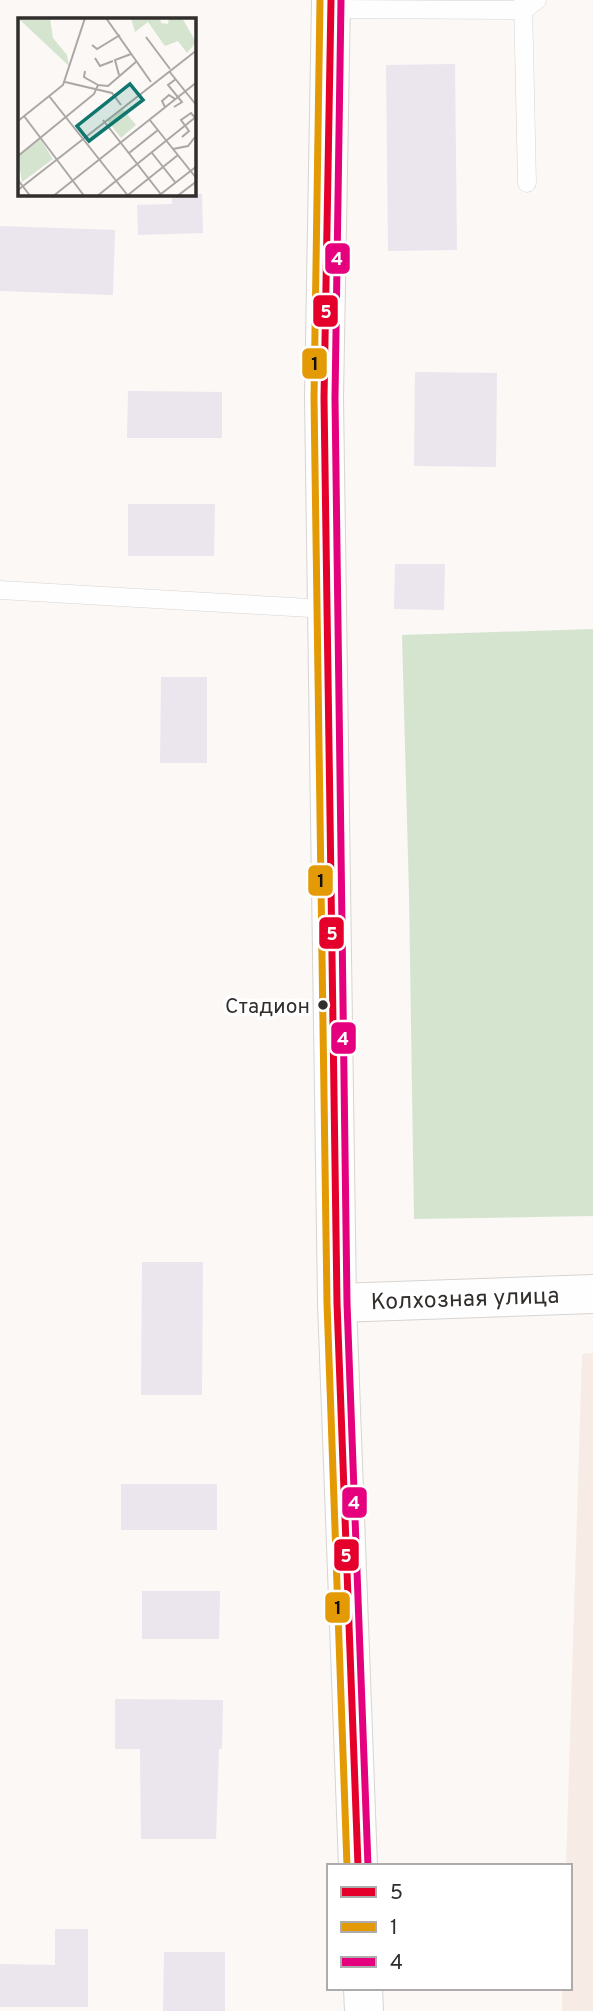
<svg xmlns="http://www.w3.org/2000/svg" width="593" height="2011" font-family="Overpass,sans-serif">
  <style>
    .built { fill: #f6ece5 }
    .green { fill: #d5e4ce }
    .building { fill: #ebe5ed }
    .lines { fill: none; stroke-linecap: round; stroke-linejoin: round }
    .lane-casing { stroke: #d7d4d2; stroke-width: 19 }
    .secondary-casing { stroke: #d7d4d2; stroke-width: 40 }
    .primary-casing { stroke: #d7d4d2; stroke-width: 40 }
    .lane { stroke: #fefefe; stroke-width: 18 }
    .secondary { stroke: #fefefe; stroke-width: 38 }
    .primary { stroke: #fefefe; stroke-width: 38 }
    .bus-1-casing { stroke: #fff; stroke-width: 12 }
    .bus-2-casing { stroke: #fff; stroke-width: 12 }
    .bus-3-casing { stroke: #fff; stroke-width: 12 }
    .bus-1 { stroke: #e4002b; stroke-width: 7 }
    .bus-2 { stroke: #e39a04; stroke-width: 7 }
    .bus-3 { stroke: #e5007d; stroke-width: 7 }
    .bus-dot { fill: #312e2c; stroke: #fff; stroke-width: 2.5 }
    .labels { text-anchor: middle; stroke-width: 7; stroke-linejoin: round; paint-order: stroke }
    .bus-label { font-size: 21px; fill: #312e2c; stroke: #fff; text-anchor: end }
    .street-label { font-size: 23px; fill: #312e2c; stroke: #fff }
    .inset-road { fill: none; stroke: #aaa7a5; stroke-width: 2 }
    .view { fill: #0f766e; fill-opacity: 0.15; stroke: #0f766e; stroke-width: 3.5 }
    .inset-edge { fill: none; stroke: #312e2c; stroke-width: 3.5 }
    .line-badge { stroke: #fff; stroke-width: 2.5 }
    .badge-label { font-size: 19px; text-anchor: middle; font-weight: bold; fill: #fff }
    .pale-badge-label { font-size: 19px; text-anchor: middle; font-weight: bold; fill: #111 }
  </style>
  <rect width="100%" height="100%" fill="#fbf8f6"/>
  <!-- built -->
  <polygon class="built" points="593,1353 593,2011 562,2011 562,1988 570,1988 570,1866 566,1866 582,1354"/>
  <!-- green -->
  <polygon class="green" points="593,629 593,1216 414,1219 409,894 402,635"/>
  <!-- building -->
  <g class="building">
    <polygon points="455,64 457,250 388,251 386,65"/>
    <polygon points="172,194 202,194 203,233 138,235 137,205 172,204"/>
    <polygon points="0,226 115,230 113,295 0,291"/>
    <polygon points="415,372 497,373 496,467 414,466"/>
    <polygon points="128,391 222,392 222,438 127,438"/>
    <polygon points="128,504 215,504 214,556 128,556"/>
    <polygon points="395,564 445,564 444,610 394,609"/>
    <polygon points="161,677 207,677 207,763 160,763"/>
    <polygon points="142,1262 203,1262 202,1395 141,1395"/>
    <rect x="121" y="1484" width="96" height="46"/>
    <polygon points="142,1591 220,1591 219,1639 142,1639"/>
    <polygon points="115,1699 223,1700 222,1749 219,1749 216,1839 141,1839 140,1749 115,1749"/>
    <polygon points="55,1929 88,1929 88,2007 0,2007 0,1964 55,1965"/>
    <polygon points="164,1952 225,1952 225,2011 163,2011"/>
  </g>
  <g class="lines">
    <!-- lane casing -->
    <g class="lane-casing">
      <g id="lane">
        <polyline points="523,1 527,183"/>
        <polyline points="330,9 524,10 537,0"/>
        <polyline points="0,590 327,609"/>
      </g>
    </g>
    <!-- secondary casing -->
    <g class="secondary-casing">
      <polyline id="secondary" points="337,1303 593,1294"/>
    </g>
    <!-- primary casing -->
    <g class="primary-casing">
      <g id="primary">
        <polyline points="331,0 324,398 337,1303 358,1866"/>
        <polyline points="363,1988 364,2011"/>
      </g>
    </g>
    <!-- lane -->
    <use href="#lane" class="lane"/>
    <!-- secondary -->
    <use href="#secondary" class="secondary"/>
    <!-- primary -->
    <use href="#primary" class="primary"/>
    <!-- bus-1 casing -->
    <g class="bus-1-casing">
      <polyline id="bus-1" points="331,0 324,398 337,1303 358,1866"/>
    </g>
    <!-- bus-2 casing -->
    <g class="bus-2-casing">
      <polyline id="bus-2" points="320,0 314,398 327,1303 347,1866"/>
    </g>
    <!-- bus-3 casing -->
    <g class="bus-3-casing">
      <polyline id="bus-3" points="341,0 335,398 347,1303 368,1866"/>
    </g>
    <!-- bus-1 -->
    <use href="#bus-1" class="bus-1"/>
    <!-- bus-2 -->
    <use href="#bus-2" class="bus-2"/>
    <!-- bus-3 -->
    <use href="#bus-3" class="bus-3"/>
  </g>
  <!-- markers -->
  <circle class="bus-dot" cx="323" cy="1005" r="6"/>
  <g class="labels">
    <!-- bus labels -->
    <g class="bus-label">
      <text x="310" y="1013">Стадион</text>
    </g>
    <!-- street labels -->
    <g class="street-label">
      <text transform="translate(465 1298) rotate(-2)" y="8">Колхозная улица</text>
    </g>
  </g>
  <!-- overview -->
  <g transform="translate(18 18)">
    <rect width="178" height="178" fill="#fbf8f6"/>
    <path d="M0,0H32L35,20L49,37L51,48ZM113,0H142L143,5L150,6L151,0H164L178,24L169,35L160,23L147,28L130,4L117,14ZM104,90L118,107L103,120L89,102ZM22,121L35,141L4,164L0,138Z" fill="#d5e4ce"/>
    <path class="inset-road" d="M88,0L133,64M128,19L152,51M74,27L79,31L102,17M77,40L82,48L95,43M67,53L66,59L80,67M151,53L179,88M101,57L97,42L113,36M47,64L94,75L103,87M31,78L111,179M147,89L144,83L151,77L157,81M156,89L164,84L150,67L158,61M6,98L67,179M131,101L179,161M85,102L145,179M0,103L45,67L67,0M164,119L171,113L163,102L173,95L179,102M155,131L170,128L177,119M111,135L140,112M134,135L157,164M0,138L76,76L80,67L90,68L119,43M0,162L13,179M0,172L179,32M110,177L160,137M34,179L179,64M78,179L179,98M139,179L179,148M158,179L179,163"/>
    <path class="view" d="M112,66L125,82L71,123L59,108Z"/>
    <rect width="178" height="178" class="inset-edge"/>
  </g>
  <g class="line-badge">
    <rect x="324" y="242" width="27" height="33" rx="7" fill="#e5007d"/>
    <rect x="312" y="294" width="27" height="34" rx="7" fill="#e4002b"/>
    <rect x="301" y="347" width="27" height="33" rx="7" fill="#e39a04"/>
    <rect x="307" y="864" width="27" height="33" rx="7" fill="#e39a04"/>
    <rect x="318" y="916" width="27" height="34" rx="7" fill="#e4002b"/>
    <rect x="330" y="1021" width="27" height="34" rx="7" fill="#e5007d"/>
    <rect x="341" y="1486" width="27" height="33" rx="7" fill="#e5007d"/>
    <rect x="333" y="1538" width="27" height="34" rx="7" fill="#e4002b"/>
    <rect x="324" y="1591" width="27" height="33" rx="7" fill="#e39a04"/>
  </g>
  <g class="badge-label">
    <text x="337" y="265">4</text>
    <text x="326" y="318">5</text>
    <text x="332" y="940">5</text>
    <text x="343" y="1045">4</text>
    <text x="354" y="1509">4</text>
    <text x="346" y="1562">5</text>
  </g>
  <g class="pale-badge-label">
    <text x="315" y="370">1</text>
    <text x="321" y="887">1</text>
    <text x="338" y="1614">1</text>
  </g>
  <!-- legend -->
  <rect x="327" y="1864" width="245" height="126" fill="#ffffff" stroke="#adabab" stroke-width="2"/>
  <rect x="341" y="1887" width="35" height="10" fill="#e4002b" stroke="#adabab" stroke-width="2"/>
  <text x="390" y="1899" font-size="21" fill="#312e2c">5</text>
  <rect x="341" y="1922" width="35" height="10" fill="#e39a04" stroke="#adabab" stroke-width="2"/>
  <text x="390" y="1934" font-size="21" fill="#312e2c">1</text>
  <rect x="341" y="1957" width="35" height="10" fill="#e5007d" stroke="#adabab" stroke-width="2"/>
  <text x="390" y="1969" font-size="21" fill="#312e2c">4</text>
</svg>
